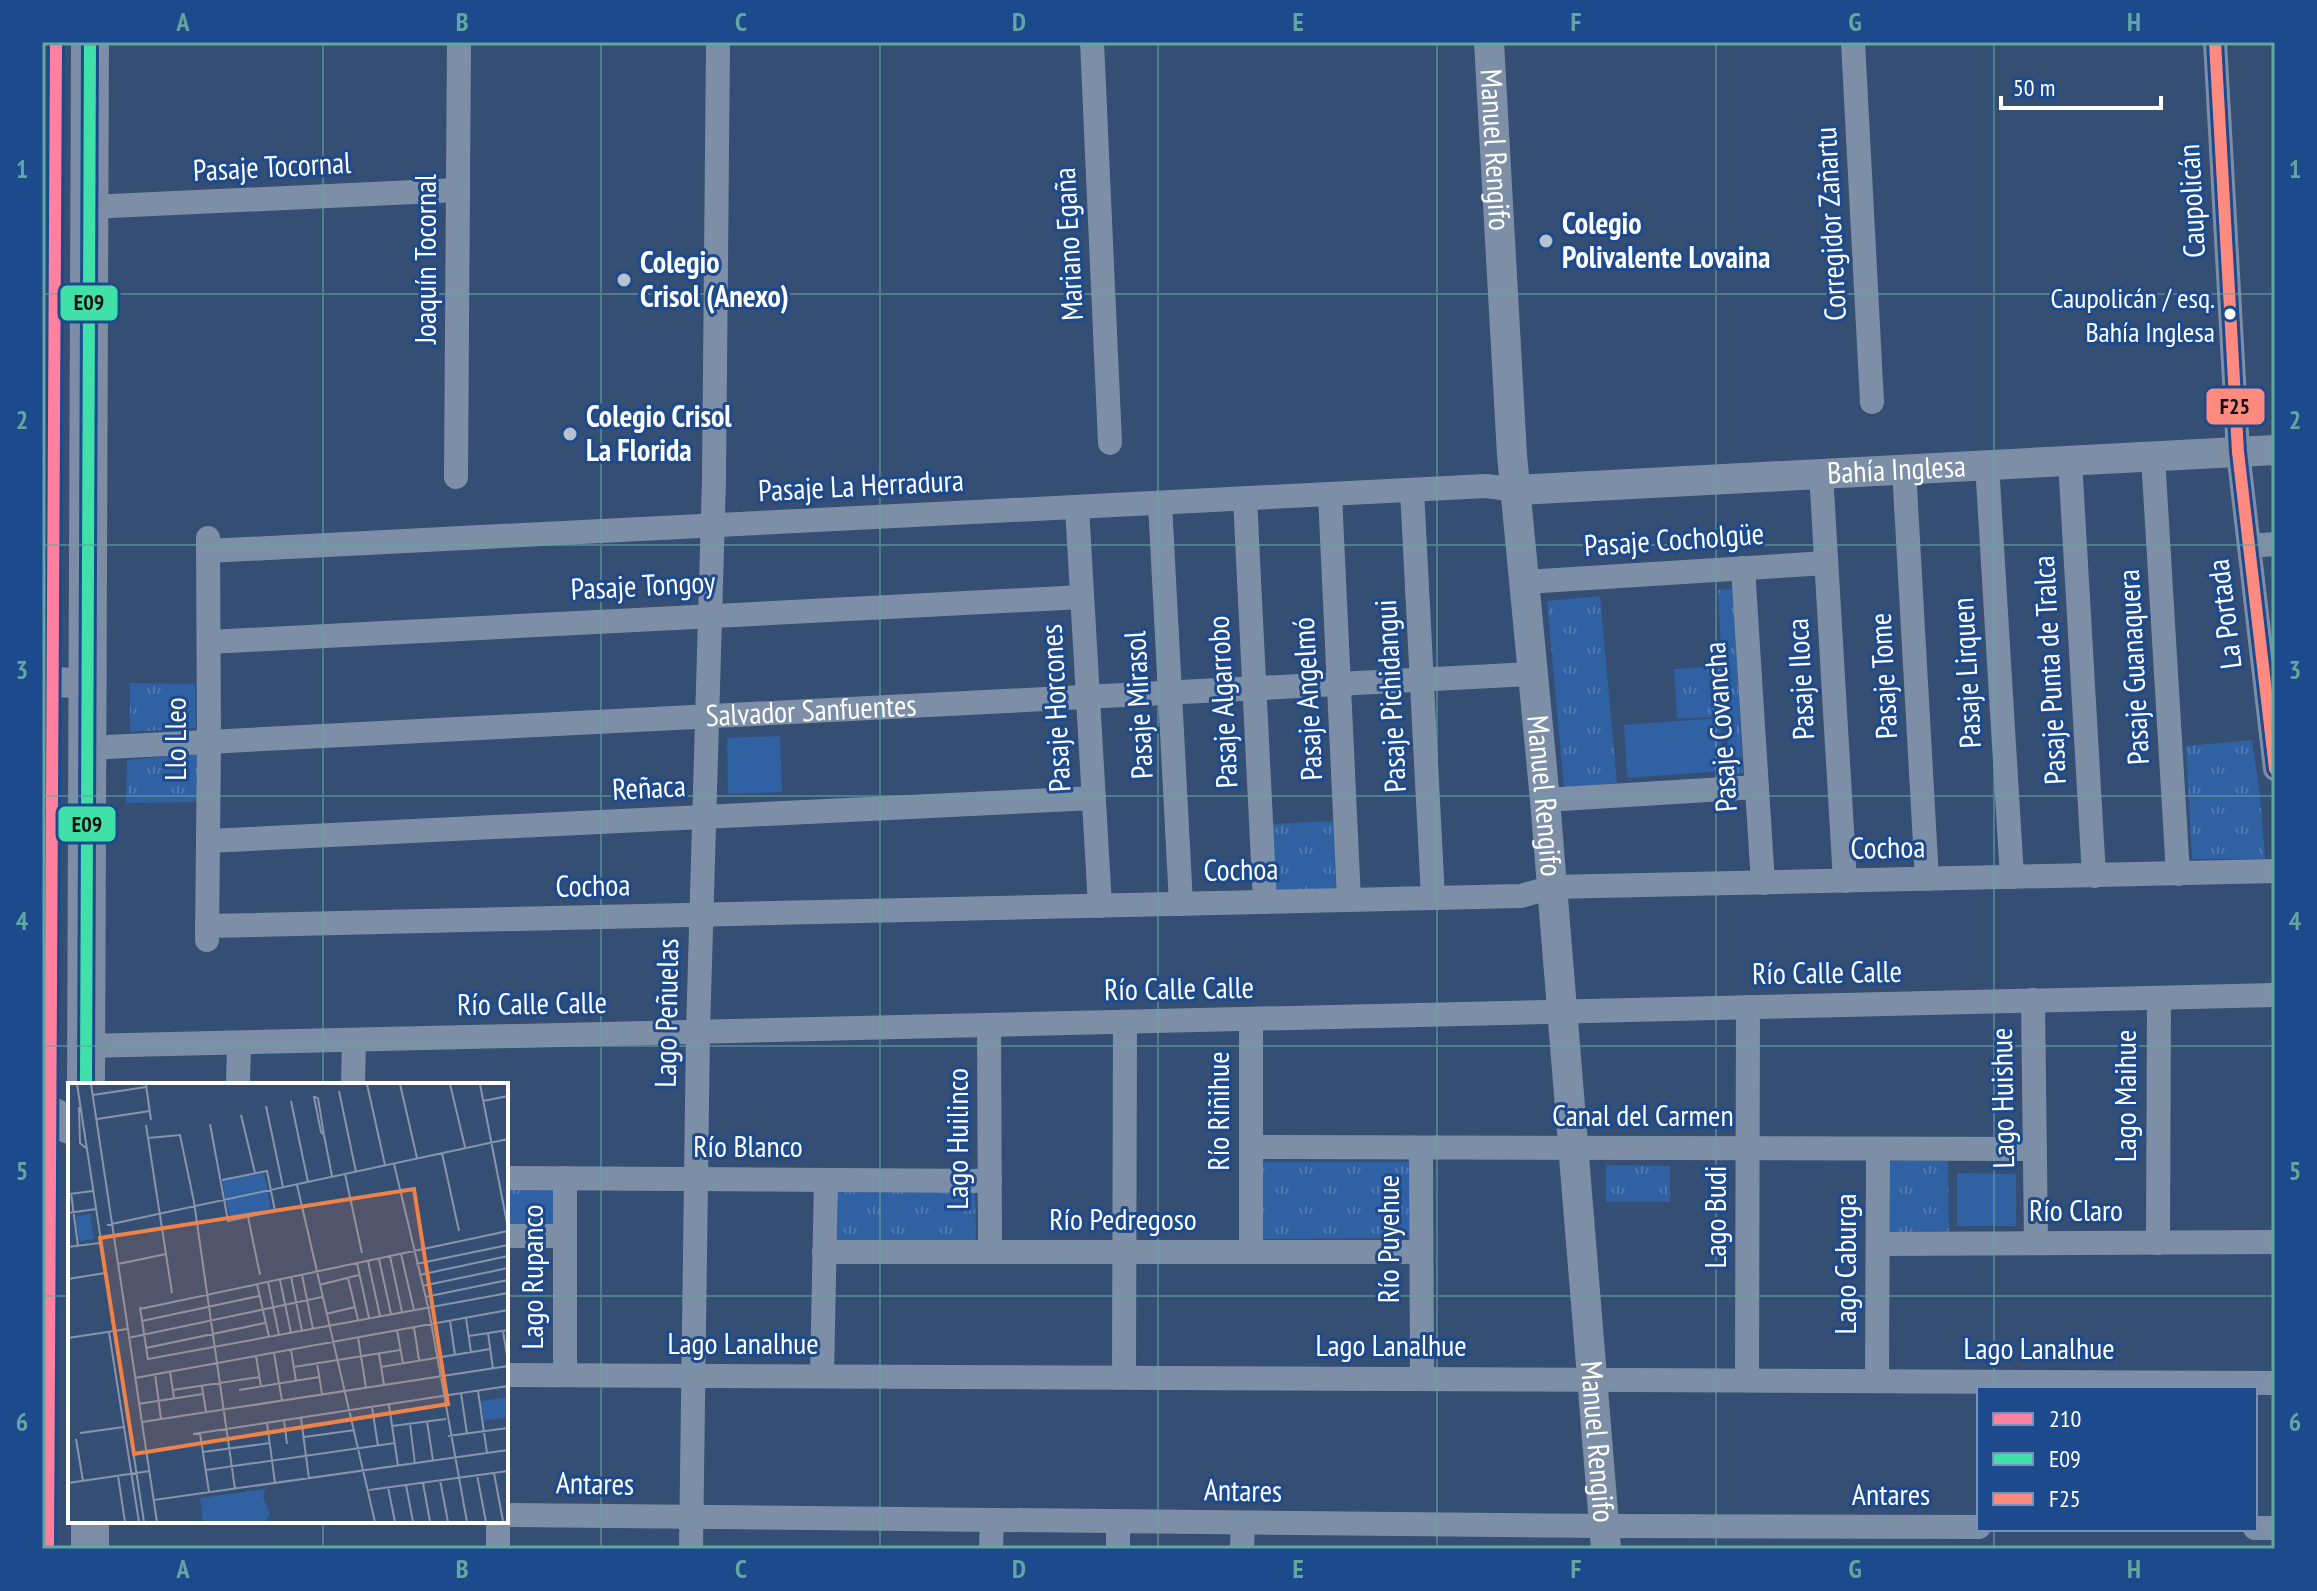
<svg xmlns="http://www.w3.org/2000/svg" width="2317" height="1591" font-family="'PT Sans Narrow',sans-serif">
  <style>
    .grass { fill: url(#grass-tufts) }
    .pitch { fill: #3061a3 }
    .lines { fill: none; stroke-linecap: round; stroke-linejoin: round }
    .service { stroke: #7c8fa7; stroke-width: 12 }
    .minor { stroke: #7c8fa7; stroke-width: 24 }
    .tertiary { stroke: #7c8fa7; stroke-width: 30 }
    .primary { stroke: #7c8da5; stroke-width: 38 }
    .bus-1-casing { stroke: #1c4a8c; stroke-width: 18 }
    .bus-2-casing { stroke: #1c4a8c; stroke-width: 18 }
    .bus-3-casing { stroke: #1c4a8c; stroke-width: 18 }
    .bus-1 { stroke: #ff809f; stroke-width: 12 }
    .bus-2 { stroke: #40e0a9; stroke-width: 12 }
    .bus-3 { stroke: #ff8b80; stroke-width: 12 }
    .grid { fill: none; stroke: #63a6a1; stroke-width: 2; stroke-opacity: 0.55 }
    .poi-dot { fill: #b8c1ce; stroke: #1c4a8c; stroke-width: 3 }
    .bus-dot { fill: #fff; stroke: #1c4a8c; stroke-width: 3 }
    .labels { text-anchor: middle; stroke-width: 6; stroke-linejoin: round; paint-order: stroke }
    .bus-label { font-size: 28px; fill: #fff; stroke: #1c4a8c; text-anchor: end }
    .street-label { font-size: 30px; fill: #fff; stroke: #1c4a8c }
    .poi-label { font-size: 30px; font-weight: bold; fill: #fff; stroke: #1c4a8c; text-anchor: start }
    .inset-road { fill: none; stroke: #8695ab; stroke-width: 2 }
    .view { fill: #ee8249; fill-opacity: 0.15; stroke: #ee8249; stroke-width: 4 }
    .inset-edge { fill: none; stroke: #fff; stroke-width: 4 }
    .line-badge { stroke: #1c4a8c; stroke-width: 3 }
    .pale-badge-label { font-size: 22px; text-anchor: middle; font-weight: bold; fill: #111 }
    .neatline { fill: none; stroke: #63a6a1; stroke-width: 3 }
    .grid-label { font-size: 26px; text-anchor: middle; font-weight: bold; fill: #63a6a1 }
  </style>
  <defs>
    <pattern id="grass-tufts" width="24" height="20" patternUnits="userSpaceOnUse" patternTransform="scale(2)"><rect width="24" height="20" fill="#3061a3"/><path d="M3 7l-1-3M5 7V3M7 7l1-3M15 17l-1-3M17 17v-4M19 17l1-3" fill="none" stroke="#4f79b1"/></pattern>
  </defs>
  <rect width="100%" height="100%" fill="#354e73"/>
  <!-- grass -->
  <g class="grass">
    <polygon points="1733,589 1743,773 1730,774 1726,716 1677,719 1674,669 1722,666 1718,590"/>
    <polygon points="1600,596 1617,783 1564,788 1547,601"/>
    <polygon points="130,683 195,684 196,728 130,732"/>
    <polygon points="2252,740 2260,796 2265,859 2192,859 2186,746"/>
    <polygon points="199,753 198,802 126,803 127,760"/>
    <polygon points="1333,821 1336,891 1271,894 1268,824"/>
    <polygon points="1890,1161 1948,1161 1949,1233 1890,1232"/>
    <polygon points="1256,1162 1409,1162 1409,1238 1257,1239"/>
    <polygon points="1606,1165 1670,1166 1670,1202 1606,1202"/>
    <polygon points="506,1186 557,1186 559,1231 506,1232"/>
    <polygon points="832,1187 975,1187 976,1242 828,1242"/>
  </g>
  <!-- pitch -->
  <g class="pitch">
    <polygon points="1720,718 1723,771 1627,778 1624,725"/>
    <polygon points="780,736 782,792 728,794 727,738"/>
    <polygon points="1957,1173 2016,1174 2016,1226 1957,1226"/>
  </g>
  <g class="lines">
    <!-- service -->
    <polyline class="service" points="48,1549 56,42"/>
    <!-- minor -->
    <g class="minor">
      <polyline points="1092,42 1110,443"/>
      <polyline points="1853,42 1872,402"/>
      <polyline points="2215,42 2238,452 2275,769"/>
      <polyline points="89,207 458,190"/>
      <polyline points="2153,456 2178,874"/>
      <polyline points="2070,460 2094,876"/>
      <polyline points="1987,464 2012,877"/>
      <polyline points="1904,469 1927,879"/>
      <polyline points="1821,473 1845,881"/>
      <polyline points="456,477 459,42"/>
      <polyline points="1412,490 1433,898"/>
      <polyline points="1330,495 1349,900"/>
      <polyline points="1245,499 1265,902"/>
      <polyline points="1160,503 1181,904"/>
      <polyline points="1077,507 1100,906"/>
      <polyline points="2249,546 2275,544"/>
      <polyline points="208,551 1486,486 1517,490"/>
      <polyline points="1743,568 1763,883"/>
      <polyline points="1525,582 1826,563"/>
      <polyline points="209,642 1082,597"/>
      <path id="s1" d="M88,748L1533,674"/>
      <polyline points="1545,800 1757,787"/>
      <polyline points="208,841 1094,798"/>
      <polyline points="207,926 1521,896 1552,887 2275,871"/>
      <polyline points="207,940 209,742 208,538"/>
      <polyline points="2033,1000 2036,1243"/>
      <polyline points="989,1025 990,1252"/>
      <polyline points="85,1046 2275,995"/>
      <polyline points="238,1085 239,1043"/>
      <polyline points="353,1085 354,1041"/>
      <polyline points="1251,1147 2035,1149"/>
      <polyline points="1421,1148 1422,1378"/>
      <polyline points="506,1178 990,1181"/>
      <polyline points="506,1236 565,1236"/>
      <polyline points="2158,1243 2159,998"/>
      <polyline points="1878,1244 2275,1242"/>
      <polyline points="824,1252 1421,1252"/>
      <polyline points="1251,1252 1251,1019"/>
      <polyline points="506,1375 2275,1383"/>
      <polyline points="565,1375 565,1178"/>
      <polyline points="822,1376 826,1180"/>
      <polyline points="1124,1377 1125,1022"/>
      <polyline points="1747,1379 1748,1007"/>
      <polyline points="1877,1380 1878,1149"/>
      <polyline points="506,1515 1604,1526 1979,1527"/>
      <polyline points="2255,1528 2275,1528"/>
      <polyline points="498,1549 498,1521"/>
      <polyline points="691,1549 698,1032 714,480 718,42"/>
      <polyline points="991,1549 992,1520"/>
      <polyline points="1118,1549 1118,1521"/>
      <polyline points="1242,1549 1243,1523"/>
    </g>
    <!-- tertiary -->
    <g class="tertiary">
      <path id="s2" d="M1489,42L1512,455L1545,800L1606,1549"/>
      <path id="s3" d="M1517,490L2275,450"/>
      <polyline points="42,682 89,683"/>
    </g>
    <!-- primary -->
    <g class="primary">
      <polyline points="86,1085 90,42"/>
      <polyline points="42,1114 49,1115 70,1125"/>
      <polyline points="90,1521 90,1549"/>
    </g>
    <!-- bus-1 casing -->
    <g class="bus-1-casing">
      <polyline id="bus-1" points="48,1549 56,42"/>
    </g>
    <!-- bus-2 casing -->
    <g class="bus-2-casing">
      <polyline id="bus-2" points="86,1085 90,42"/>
    </g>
    <!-- bus-3 casing -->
    <g class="bus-3-casing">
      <polyline id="bus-3" points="2215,42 2238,452 2275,769"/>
    </g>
    <!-- bus-1 -->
    <use href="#bus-1" class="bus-1"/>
    <!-- bus-2 -->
    <use href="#bus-2" class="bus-2"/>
    <!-- bus-3 -->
    <use href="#bus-3" class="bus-3"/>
  </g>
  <!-- grid -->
  <path class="grid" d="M323,42V1085M601,42V1549M880,42V1549M1158,42V1549M1437,42V1549M1716,42V1549M1994,42V1389M42,294H2275M42,545H2275M42,796H2275M42,1046H2275M42,1296H70M506,1296H2275M323,1521V1549M1994,1529V1549"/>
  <!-- markers -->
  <g class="poi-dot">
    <circle cx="1546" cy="241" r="8"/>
    <circle cx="624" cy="280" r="8"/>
    <circle cx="570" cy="434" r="8"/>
  </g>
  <circle class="bus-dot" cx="2230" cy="314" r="7"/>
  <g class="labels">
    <!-- bus labels -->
    <g class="bus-label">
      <text x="2215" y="308">Caupolicán / esq.<tspan x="2215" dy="34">Bahía Inglesa</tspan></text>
    </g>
    <!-- street labels -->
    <g class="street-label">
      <text dy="10" stroke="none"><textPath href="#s2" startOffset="108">Manuel Rengifo</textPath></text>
      <text transform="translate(272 167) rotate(-3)" y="10">Pasaje Tocornal</text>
      <text transform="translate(2192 201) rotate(-93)" y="10">Caupolicán</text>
      <text transform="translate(1831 224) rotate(-93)" y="10">Corregidor Zañartu</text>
      <text transform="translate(1069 244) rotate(-93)" y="10">Mariano Egaña</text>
      <text transform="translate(426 259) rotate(-90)" y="10">Joaquín Tocornal</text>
      <text dy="10" stroke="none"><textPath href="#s3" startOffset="380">Bahía Inglesa</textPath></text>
      <text transform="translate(861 486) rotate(-3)" y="10">Pasaje La Herradura</text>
      <text transform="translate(1674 540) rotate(-4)" y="10">Pasaje Cocholgüe</text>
      <text transform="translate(643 586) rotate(-3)" y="10">Pasaje Tongoy</text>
      <text transform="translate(2225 614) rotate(-97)" y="10">La Portada</text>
      <text transform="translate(2134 667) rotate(-93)" y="10">Pasaje Guanaquera</text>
      <text transform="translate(2050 670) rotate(-93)" y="10">Pasaje Punta de Tralca</text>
      <text transform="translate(1967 673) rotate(-93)" y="10">Pasaje Lirquen</text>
      <text transform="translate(1884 676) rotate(-93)" y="10">Pasaje Tome</text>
      <text transform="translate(1801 679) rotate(-93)" y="10">Pasaje Iloca</text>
      <text transform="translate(1391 696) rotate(-93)" y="10">Pasaje Pichidangui</text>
      <text transform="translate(1308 699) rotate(-93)" y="10">Pasaje Angelmó</text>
      <text transform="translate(1223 702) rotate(-93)" y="10">Pasaje Algarrobo</text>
      <text transform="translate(1139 705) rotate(-93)" y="10">Pasaje Mirasol</text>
      <text transform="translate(1056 708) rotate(-93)" y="10">Pasaje Horcones</text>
      <text dy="10" stroke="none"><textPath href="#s1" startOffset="724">Salvador Sanfuentes</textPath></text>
      <text transform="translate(1721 727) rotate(-94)" y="10">Pasaje Covancha</text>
      <text transform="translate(176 739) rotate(-90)" y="10">Llo Lleo</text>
      <text transform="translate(649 788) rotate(-3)" y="10">Reñaca</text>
      <text dy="10" stroke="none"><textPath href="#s2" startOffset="756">Manuel Rengifo</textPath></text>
      <text transform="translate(1888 848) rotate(-1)" y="10">Cochoa</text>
      <text transform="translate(1241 870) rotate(-1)" y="10">Cochoa</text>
      <text transform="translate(593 886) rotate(-1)" y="10">Cochoa</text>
      <text transform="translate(1827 973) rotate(-1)" y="10">Río Calle Calle</text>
      <text transform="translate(1179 989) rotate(-1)" y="10">Río Calle Calle</text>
      <text transform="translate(532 1004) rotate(-1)" y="10">Río Calle Calle</text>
      <text transform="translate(667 1013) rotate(-89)" y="10">Lago Peñuelas</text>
      <text transform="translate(2126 1096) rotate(-90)" y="10">Lago Maihue</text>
      <text transform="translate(2003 1098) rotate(-91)" y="10">Lago Huishue</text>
      <text transform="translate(1219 1111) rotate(-90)" y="10">Río Riñihue</text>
      <text x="1643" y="1126">Canal del Carmen</text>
      <text transform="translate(958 1139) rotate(-90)" y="10">Lago Huilinco</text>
      <text x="748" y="1157">Río Blanco</text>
      <text x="2076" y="1221">Río Claro</text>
      <text transform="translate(1716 1217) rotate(-90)" y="10">Lago Budi</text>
      <text x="1123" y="1230">Río Pedregoso</text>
      <text transform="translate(1389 1239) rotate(-90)" y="10">Río Puyehue</text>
      <text transform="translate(1846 1264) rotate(-90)" y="10">Lago Caburga</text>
      <text transform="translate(533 1277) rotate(-90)" y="10">Lago Rupanco</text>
      <text x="743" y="1354">Lago Lanalhue</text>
      <text x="1391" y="1356">Lago Lanalhue</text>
      <text x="2039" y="1359">Lago Lanalhue</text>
      <text dy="10" stroke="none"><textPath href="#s2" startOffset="1404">Manuel Rengifo</textPath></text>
      <text transform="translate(595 1484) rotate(1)" y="10">Antares</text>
      <text transform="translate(1243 1491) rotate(1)" y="10">Antares</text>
      <text x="1891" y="1505">Antares</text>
    </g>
    <!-- poi labels -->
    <g class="poi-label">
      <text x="1562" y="234">Colegio<tspan x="1562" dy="34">Polivalente Lovaina</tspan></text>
      <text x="640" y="273">Colegio<tspan x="640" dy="34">Crisol (Anexo)</tspan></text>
      <text x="586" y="427">Colegio Crisol<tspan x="586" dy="34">La Florida</tspan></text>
    </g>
  </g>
  <!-- overview -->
  <g transform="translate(68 1083)">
    <rect width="440" height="440" fill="#354e73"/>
    <path d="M196,90L203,126L162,135L154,98ZM22,131L26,156L11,158L8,133ZM440,314V334L416,338L413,318ZM198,406L195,414L202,431L197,439H135L132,415Z" fill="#3061a3"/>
    <path class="inset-road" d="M9,1L76,439M23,1L89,439M299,1L317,82M332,1L349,75M382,1L397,64M412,1L440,145M78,2L83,37M271,8L288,89M25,12L78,4M246,14L250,15L256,52L253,49ZM223,18L240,99M415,18L440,13M198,23L215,104M11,24L12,60L18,65M173,32L187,90M29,36L82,28M142,41L160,138L207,128L199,88L154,97M78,42L104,210M256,52L264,93M80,55L112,52L126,119L167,406M374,70L391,148M326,81L361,228L399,439M277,91L294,170M229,102L307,439M3,110L10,163M1,111L25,108M0,130L28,126M180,134L192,192M39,142L440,56M0,164L32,160M333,171L346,227M322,173L334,229M311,176L323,231M300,178L312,233M289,180L301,235M50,181L98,171M348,181L440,162M234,192L245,246M351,192L440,173M223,194L234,248M280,195L290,237M0,196L37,190M212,197L223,250M200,199L211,252M189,201L201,254M251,202L291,192M354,203L440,185M357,214L440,197M72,224L80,277M72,226L440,148M258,231L287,224M398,235L403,269M74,238L191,213M382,238L387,272M346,244L351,277M329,247L335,280M435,248L440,279M41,249L71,439M420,250L425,286M401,253L440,247M290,254L298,305M0,255L59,246M60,255L254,214M78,265L197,240M223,267L228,298M206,270L214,318M311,271L316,302M188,273L193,304M80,276L440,210M249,280L254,311M226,284L332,267M313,284L422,266M102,289L106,315M87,291L93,336M67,295L440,227M134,303L138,329M105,307L192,294M171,307L251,294M410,308L419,370M393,310L399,351M70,321L135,311M321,322L330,383M304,324L310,363M233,335L241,396M216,337L219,361M359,338L365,378M74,339L440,283M199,340L207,400M342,341L347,381M324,343L378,336M12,350L56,344M132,350L141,409M125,351L440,303M380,353L440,345M236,354L287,347M8,356L15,398M135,369L202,360M138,387L327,360M426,390L435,438M409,392L418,439M50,393L57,439M372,397L380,439M0,400L82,388M355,400L362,439M338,402L345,439M320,404L327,439M301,407L440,388M86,417L440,367"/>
    <path class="view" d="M346,106L380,321L66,371L32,155Z"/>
    <rect width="440" height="440" class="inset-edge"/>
  </g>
  <g class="line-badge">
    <rect x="59" y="284" width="60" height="38" rx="8" fill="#40e0a9"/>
    <rect x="2205" y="387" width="61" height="39" rx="8" fill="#ff8b80"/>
    <rect x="57" y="805" width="60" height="38" rx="8" fill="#40e0a9"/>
  </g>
  <g class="pale-badge-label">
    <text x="89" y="310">E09</text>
    <text x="2235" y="414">F25</text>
    <text x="87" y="832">E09</text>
  </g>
  <!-- border -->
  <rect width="2317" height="1591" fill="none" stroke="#1c4a8c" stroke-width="88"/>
  <!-- legend -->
  <rect x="1977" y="1387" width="280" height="144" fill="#1c4a8c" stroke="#7792ba" stroke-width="2"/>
  <rect x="1993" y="1413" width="40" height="12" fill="#ff809f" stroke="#7792ba" stroke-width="2"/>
  <text x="2049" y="1427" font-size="24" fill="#ffffff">210</text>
  <rect x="1993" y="1453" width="40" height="12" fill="#40e0a9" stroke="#7792ba" stroke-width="2"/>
  <text x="2049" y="1467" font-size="24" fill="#ffffff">E09</text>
  <rect x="1993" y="1493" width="40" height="12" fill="#ff8b80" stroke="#7792ba" stroke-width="2"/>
  <text x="2049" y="1507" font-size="24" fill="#ffffff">F25</text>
  <!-- scale -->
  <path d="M2001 96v12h160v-12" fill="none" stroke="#ffffff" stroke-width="4"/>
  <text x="2013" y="96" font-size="24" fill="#ffffff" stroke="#1c4a8c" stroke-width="6" paint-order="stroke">50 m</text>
  <rect x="44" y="44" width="2229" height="1503" class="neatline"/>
  <g class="grid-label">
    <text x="183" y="31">A</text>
    <text x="462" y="31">B</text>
    <text x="741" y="31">C</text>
    <text x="1019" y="31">D</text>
    <text x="1298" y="31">E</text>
    <text x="1576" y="31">F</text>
    <text x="1855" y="31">G</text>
    <text x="2134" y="31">H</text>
    <text x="22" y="178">1</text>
    <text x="2295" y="178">1</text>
    <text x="22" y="429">2</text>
    <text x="2295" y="429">2</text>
    <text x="22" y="679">3</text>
    <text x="2295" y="679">3</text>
    <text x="22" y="930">4</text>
    <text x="2295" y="930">4</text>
    <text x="22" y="1180">5</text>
    <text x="2295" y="1180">5</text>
    <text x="22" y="1431">6</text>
    <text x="2295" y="1431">6</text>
    <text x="183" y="1578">A</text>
    <text x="462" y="1578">B</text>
    <text x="741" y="1578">C</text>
    <text x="1019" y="1578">D</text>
    <text x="1298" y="1578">E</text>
    <text x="1576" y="1578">F</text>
    <text x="1855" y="1578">G</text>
    <text x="2134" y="1578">H</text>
  </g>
</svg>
